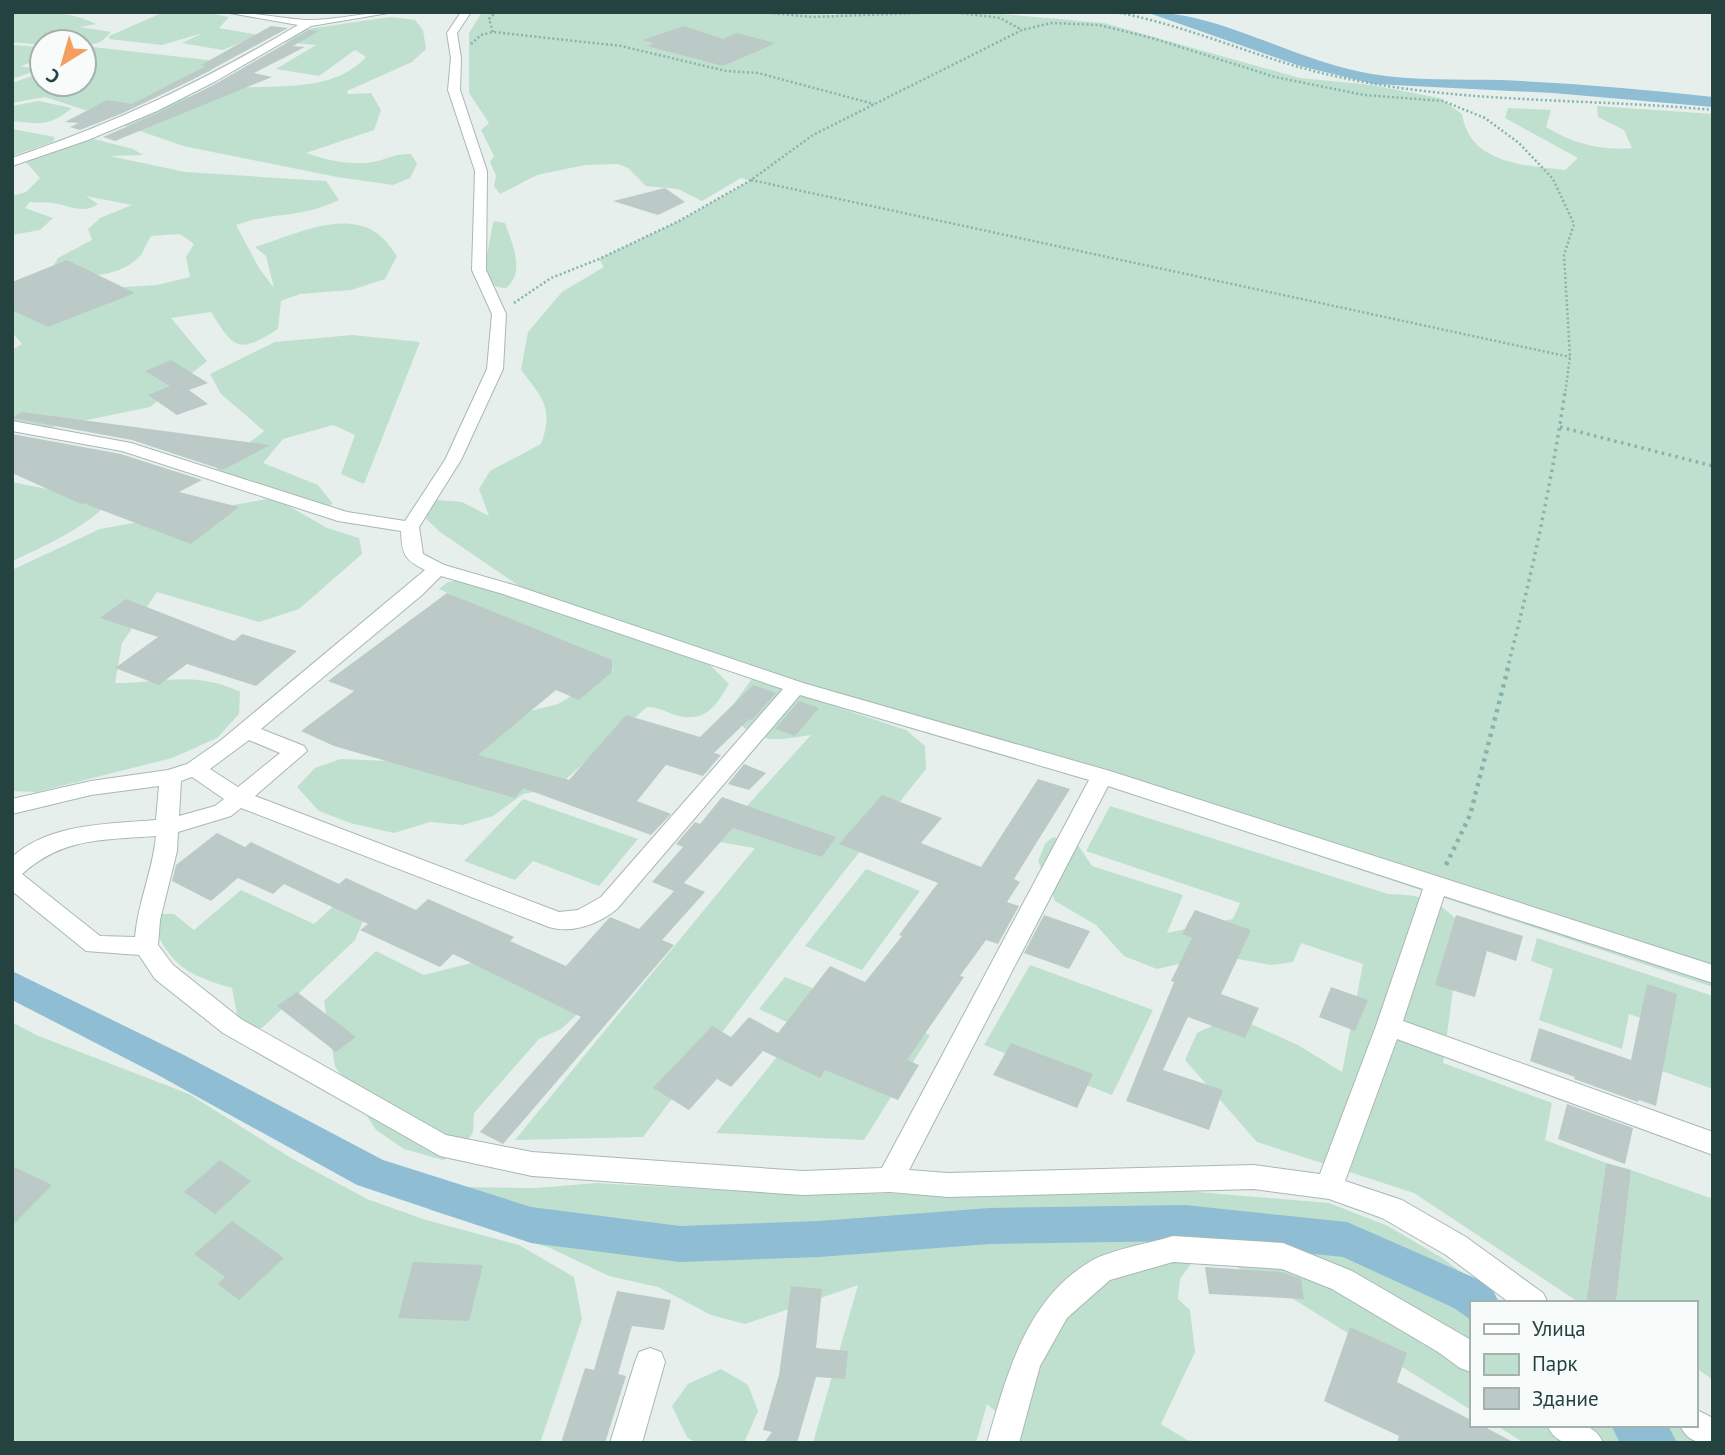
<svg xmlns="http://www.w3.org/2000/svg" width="1725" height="1455" font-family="'PT Sans',sans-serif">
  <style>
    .green { fill: #bfe0ce }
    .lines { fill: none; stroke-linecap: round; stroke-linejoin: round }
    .canal { fill: #8ebdd4; fill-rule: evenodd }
    .building { fill: #bbcac6 }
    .minor-casing { stroke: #a8b8b5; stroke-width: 2 }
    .path-far2 { stroke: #86b3ad; stroke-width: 2.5; stroke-dasharray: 2 2.5; stroke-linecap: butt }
    .path-far1 { stroke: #86b3ad; stroke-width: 3.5; stroke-dasharray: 2.5 4.5; stroke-linecap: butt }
    .path { stroke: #86b3ad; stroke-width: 4.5; stroke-dasharray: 3.5 5; stroke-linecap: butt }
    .minor { fill: #fff; fill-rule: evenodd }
  </style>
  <rect width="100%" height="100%" fill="#e6efec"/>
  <!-- green -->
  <g class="green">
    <path d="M12,12C42,12 69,10 96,24L80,27L111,32C102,42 98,45 84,44V42H42V45L12,42Z"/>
    <polygon points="164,12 204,12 229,17 219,28 259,35 223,50 182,43 203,33 162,45 109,39 109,36"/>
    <path d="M482,12H812L832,15L860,12H979L1104,23L1300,78L1372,85L1440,98L1462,114C1470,164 1523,165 1565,170L1578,158L1505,118L1508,108L1551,110L1546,127C1572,143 1601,151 1632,148L1624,130L1598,117L1597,106L1713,114V987L1098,783L794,689L531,594L440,532L422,515L437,500L462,502L489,516L479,489L490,471L541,444C554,409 543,398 521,370L528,332L562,292L604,267L599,259L679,221L750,181L741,178L702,201L678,189L646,186L628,168L618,164L585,165L537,175L500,194L494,186L496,176L490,162L494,156L481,130L489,123L469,93V33Z"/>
    <path d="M390,17L415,20L423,30L426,49L412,62L347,91L348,94L371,93L381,110L374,130L306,153C327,160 351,166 373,162C389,159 391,154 411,154L417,164L410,178L393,185L337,177L183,146L123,125C150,107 186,96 218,90C267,82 329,97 366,57L355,50L319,76L276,69L316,45L282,42L300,30Z"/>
    <polygon points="12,45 42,47 42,58 21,66 33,69 32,72 12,79"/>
    <polygon points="84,46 208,60 212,70 138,105 85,110 45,97 12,103 12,83 40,73 38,65 42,62 42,84 84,84"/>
    <path d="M38,101L72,108C49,127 41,124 12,121V106Z"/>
    <polygon points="12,129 55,137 53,142 12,156"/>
    <path d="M90,138L133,149L143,155L110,156L185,172L326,181L339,200C303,218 272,212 236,225L259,268L274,288L266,256L255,247C290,237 340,210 375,232C384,237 391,248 397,256L385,279L351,290L300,294L281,301L278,329C239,353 235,351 211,312L171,318L207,361L150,407L43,429L12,422V350L22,344L12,332V306L81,290L157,285L190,277L186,257L194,244L180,234L151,236C147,242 144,251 140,256C116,281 80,276 50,272L58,258L92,240L88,229L100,218L132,205L86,196L98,204C83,215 69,205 53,203C46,202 38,203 30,202L25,208L53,218L40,230L12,235V196L26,192L40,178L26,162L30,158Z"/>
    <path d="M494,221L505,223C512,243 526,273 506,288C476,286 486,263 489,244C491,236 491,229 494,221Z"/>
    <polygon points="352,335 420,342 364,484 341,474 355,435 333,425 283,439 263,463 318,485 333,504 317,510 215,470 264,431 221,394 210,374 275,342"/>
    <path d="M12,482L47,489H97L109,503C81,530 47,545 12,561Z"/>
    <path d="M267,499L287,505L327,528L359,538L362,554L299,609L259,622L157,592L122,643L115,683C162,683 195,670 240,692L239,714L217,738L172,758L37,792L12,791V570L100,529Z"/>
    <path d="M464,579L710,665L729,684C716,705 707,722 679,716C667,713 660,707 647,707L556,788L523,794L493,816L463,825L430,822L394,833L350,823L319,811L297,787L315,768L341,759L439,763L506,717L558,704L614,670L439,589L448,582Z"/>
    <path d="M752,679L906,730L925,746L926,769L838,879L643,1137L515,1140L755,848L719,842V837L811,735C776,740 759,746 732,716L735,702Z"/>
    <polygon points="523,799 638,839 599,886 533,861 515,880 464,861"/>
    <path d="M1110,806L1388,894C1423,895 1437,899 1462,925L1443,1063L1552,1103L1545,1140L1606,1163L1586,1303H1580L1414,1193L1257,1142L1185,1060L1197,1033L1233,1016L1298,1045L1342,1072L1363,964L1301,943L1293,962L1271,965L1195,951L1183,963L1157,969L1124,956L1096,925L1055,901L1038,861L1045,844L1053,837L1076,842L1092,866L1183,895L1167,933L1233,919L1240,903L1086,851Z"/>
    <polygon points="866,869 920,891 862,970 805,946"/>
    <path d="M241,890L314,924L338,902L365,916L355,940L262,1028H249L237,1014L232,988C190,976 169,966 153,923L162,914H174L194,930Z"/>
    <polygon points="1537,938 1713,996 1713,1089 1662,1071 1670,1028 1629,1014 1622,1049 1539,1020 1553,969 1531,961"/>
    <polygon points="376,951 424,975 487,959 591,1002 561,1029 539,1039 474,1113 473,1132 462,1151 443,1160 404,1149 376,1130 335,1066 324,1001"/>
    <polygon points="1030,965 1153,1010 1112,1095 984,1045"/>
    <polygon points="785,977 930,1035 864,1140 716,1133 800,1028 759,1009"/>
    <polygon points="12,1022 36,1035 189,1094 291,1158 367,1199 426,1220 519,1245 574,1277 582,1319 540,1443 12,1443"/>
    <polygon points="1631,1170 1713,1199 1713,1380 1695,1367 1695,1303 1616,1303"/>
    <polygon points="596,1183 774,1193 980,1194 1149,1188 1329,1203 1388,1226 1442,1258 1504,1303 1471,1303 1471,1410 1258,1277 1221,1260 1193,1261 1180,1279 1178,1299 1190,1310 1195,1352 1161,1424 1187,1440 1212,1443 1014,1443 1019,1432 987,1404 976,1443 813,1443 858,1285 745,1324 711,1315 658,1287 609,1276 550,1248 430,1210 429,1202 452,1187 536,1188"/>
    <polygon points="721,1369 748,1385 758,1411 744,1443 695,1443 687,1437 672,1406 688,1384"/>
    <polygon points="1496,1425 1676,1425 1701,1443 1524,1443"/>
  </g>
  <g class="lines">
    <!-- canal -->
    <g class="canal">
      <path d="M1146,12C1222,12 1295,62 1372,74C1414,81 1457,79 1500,80C1571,83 1642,89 1713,97V107L1553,93L1374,84L1300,66Z"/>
      <polygon points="12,971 184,1055 383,1160 531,1207 680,1226 819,1221 990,1208 1185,1205 1347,1222 1484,1282 1493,1290 1499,1303 1471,1303 1471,1320 1454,1308 1343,1257 1185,1241 990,1244 819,1257 680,1262 531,1243 357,1185 158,1075 12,1000"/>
      <polygon points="1611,1425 1668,1425 1677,1443 1620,1443"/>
    </g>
  </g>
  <!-- building -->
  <g class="building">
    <polygon points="271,26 288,28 192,80 123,113 80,130 70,127 79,123 65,122 107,100 132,104 206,66 201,65"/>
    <polygon points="684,26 723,39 737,33 776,43 723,66 647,46 654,43 643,40"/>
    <polygon points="309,30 319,31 293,46 305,47 254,73 272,77 115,141 103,137 158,113 217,83"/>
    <polygon points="665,188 685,202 658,215 613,201"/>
    <polygon points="67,260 135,293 48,327 12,310 12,282"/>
    <polygon points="171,360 208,383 189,390 208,404 177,415 148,395 170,386 145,371"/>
    <polygon points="22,412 270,445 223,470 132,440 12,418"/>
    <polygon points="12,434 121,454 202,480 179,492 239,507 191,544 83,503 81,504 12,473"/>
    <polygon points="447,593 612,660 612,672 579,700 556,690 478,755 569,780 626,715 700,737 753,685 776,693 752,720 749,719 714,753 721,755 703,776 666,765 637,801 671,814 651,835 523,788 515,798 334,746 301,731 354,691 328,681"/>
    <polygon points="126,599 234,641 242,634 297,651 256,686 187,664 159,685 115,668 158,637 100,618"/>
    <polygon points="799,701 819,708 795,736 775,729"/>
    <polygon points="744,764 766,773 749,790 728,784"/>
    <polygon points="1038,779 1070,789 1014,879 1020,882 1007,902 1019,906 998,944 986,940 960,976 964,977 907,1060 919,1065 898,1100 825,1070 820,1078 763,1051 731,1087 717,1079 689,1110 653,1088 712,1026 731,1037 749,1017 778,1033 830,966 865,982 902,936 899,935 938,883 839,844 882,795 942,818 921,843 981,867"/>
    <polygon points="722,797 836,837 822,857 733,828 684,883 705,892 662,940 674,945 503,1144 480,1132 581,1017 453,954 440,967 360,930 368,924 284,884 273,894 238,878 211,901 172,881 176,865 217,833 245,847 251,842 339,884 346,878 416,910 428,899 514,937 510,941 566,966 610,917 639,929 674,891 652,882 683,847 676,844 695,822 700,824"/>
    <polygon points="1195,910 1251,930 1221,994 1259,1008 1245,1038 1188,1017 1163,1070 1223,1090 1209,1130 1126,1101 1174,982 1171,981 1192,938 1182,934"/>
    <polygon points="1044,915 1090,931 1069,969 1024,953"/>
    <polygon points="1456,915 1523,936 1516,961 1487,951 1475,997 1435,985"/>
    <polygon points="1647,984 1677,994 1656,1106 1639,1100 1638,1102 1574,1079 1575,1077 1530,1061 1539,1028 1631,1060"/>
    <polygon points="1331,987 1368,1000 1355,1031 1319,1017"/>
    <polygon points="297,992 356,1037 336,1052 277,1006"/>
    <polygon points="1011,1043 1093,1074 1077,1108 993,1075"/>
    <polygon points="1567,1104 1633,1128 1625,1164 1558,1139"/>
    <polygon points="220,1160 251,1181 215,1214 184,1192"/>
    <polygon points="1606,1163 1631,1170 1616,1303 1586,1303"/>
    <polygon points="12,1166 52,1185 12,1226"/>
    <polygon points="232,1221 284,1258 239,1300 218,1284 225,1277 194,1254"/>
    <polygon points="413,1262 483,1265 469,1321 398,1318"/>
    <polygon points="1205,1267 1281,1272 1301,1279 1304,1299 1209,1294"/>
    <polygon points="791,1286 822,1289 816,1348 848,1351 845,1379 816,1377 797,1443 764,1443 772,1432 763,1430 779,1375"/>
    <polygon points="617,1291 671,1300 664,1330 632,1326 618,1374 626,1376 605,1443 561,1443 585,1368 594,1370"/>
    <polygon points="1350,1327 1407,1353 1397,1382 1471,1420 1471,1425 1481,1425 1515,1443 1397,1443 1399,1436 1324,1401"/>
  </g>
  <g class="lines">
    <!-- minor casing -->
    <g class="minor-casing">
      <g id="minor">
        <path d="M224,12C252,12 279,18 306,20C332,21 365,12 394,12L311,26L216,81L157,111L88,140L12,166V158C118,122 202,82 298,25Z"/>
        <path d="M461,12H471L457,33L461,58L460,90L487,171L486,270L506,314L503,369L461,460L419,527L423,554L444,565L517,586L803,683L1110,771L1713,965V983L1444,896L1403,1021L1713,1132V1155L1397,1039L1345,1181L1402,1200L1466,1237L1543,1293L1548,1303H1510L1446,1255L1382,1218L1329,1199L1254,1189L948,1197L890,1192L802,1195L532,1176L440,1156L223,1033L155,979L139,955L86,951L12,891V857C50,823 108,824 156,820L159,786L91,795L12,814V799L91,781L168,770L187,764L220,741L425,570C404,559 402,555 401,531L338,521L122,451L12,431V421L131,443L347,512L405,521L445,460L487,369L492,314L472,270L475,171L448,90L451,58L447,33ZM441,576L503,594L783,689L601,897L578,910L559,912L255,796L307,751L304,746L261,729L422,595ZM800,695L1089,780L882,1168L802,1171L532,1152L446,1135L241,1019L173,965L158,945L160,920L177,851L178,832L231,816L241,808L549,927C572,934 599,924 617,909ZM249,740L280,753L238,787L210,769ZM192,777L224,799L215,806L179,816L181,781ZM1108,786L1423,889L1376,1026L1320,1174L1254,1165L948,1173L909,1170ZM156,836C153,870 138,902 135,937L100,936L22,874C63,837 104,840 156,836Z"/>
        <path d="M1173,1236L1283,1243L1352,1271L1471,1340V1372L1460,1368L1438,1352L1332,1289L1282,1269L1173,1262L1110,1280L1067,1318L1040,1366L1019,1443H987C1007,1375 1025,1300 1091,1261C1109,1250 1151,1243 1173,1236Z"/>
        <polygon points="650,1348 661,1352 665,1362 642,1443 610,1443 635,1362 639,1352"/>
        <path d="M1695,1409L1713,1418V1443C1697,1443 1687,1441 1680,1425H1695Z"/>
        <path d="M1547,1425C1570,1425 1593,1419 1603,1443C1579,1443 1558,1450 1547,1425Z"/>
      </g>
    </g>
    <!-- path-far2 -->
    <g class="path-far2">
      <polyline points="620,12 711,12"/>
      <polyline points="760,12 813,17 944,12"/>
      <polyline points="953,12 1000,18 1022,30"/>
      <path d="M1115,12C1192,26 1262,61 1339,77C1461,104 1589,98 1713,110"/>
      <polyline points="493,32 489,19 496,12"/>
      <polyline points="471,44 481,35 493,32 621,46 726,71 758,73 874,104"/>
      <polyline points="1713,46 1713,49"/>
      <polyline points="751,180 1570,357"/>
      <polyline points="514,303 551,278 599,259 679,221 751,180 813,135 1022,30 1051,23 1099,25 1152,38 1275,77 1364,95 1443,101 1485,118 1519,143 1553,179 1574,224 1564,255 1570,357 1565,394"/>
    </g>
    <!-- path-far1 -->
    <g class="path-far1">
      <polyline points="1560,427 1713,466"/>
      <path d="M1507,670C1531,578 1551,486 1565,392"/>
    </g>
    <!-- path -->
    <polyline class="path" points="1446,865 1470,815 1508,668"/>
    <!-- minor -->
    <use href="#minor" class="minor"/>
  </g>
  <!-- border -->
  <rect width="1725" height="1455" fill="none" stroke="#24423f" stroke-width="28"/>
  <!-- legend -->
  <rect x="1470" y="1301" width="228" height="126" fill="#f7fbfa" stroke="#a3b1af" stroke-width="2"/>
  <rect x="1484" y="1324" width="35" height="10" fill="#ffffff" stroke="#a3b1af" stroke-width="2"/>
  <text x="1532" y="1336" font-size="21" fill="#24423f">Улица</text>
  <rect x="1484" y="1354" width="35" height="21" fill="#bfe0ce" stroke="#a3b1af" stroke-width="2"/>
  <text x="1532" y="1371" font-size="21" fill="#24423f">Парк</text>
  <rect x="1484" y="1388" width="35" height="21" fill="#bbcac6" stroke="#a3b1af" stroke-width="2"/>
  <text x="1532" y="1406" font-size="21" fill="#24423f">Здание</text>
  <!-- north arrow -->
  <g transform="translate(63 63) rotate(217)"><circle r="33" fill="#f7fbfa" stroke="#a3b1af" stroke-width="2"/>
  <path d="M0-5L12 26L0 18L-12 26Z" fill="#f49e5f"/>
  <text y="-10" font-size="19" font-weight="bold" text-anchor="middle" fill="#24423f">С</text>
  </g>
</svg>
